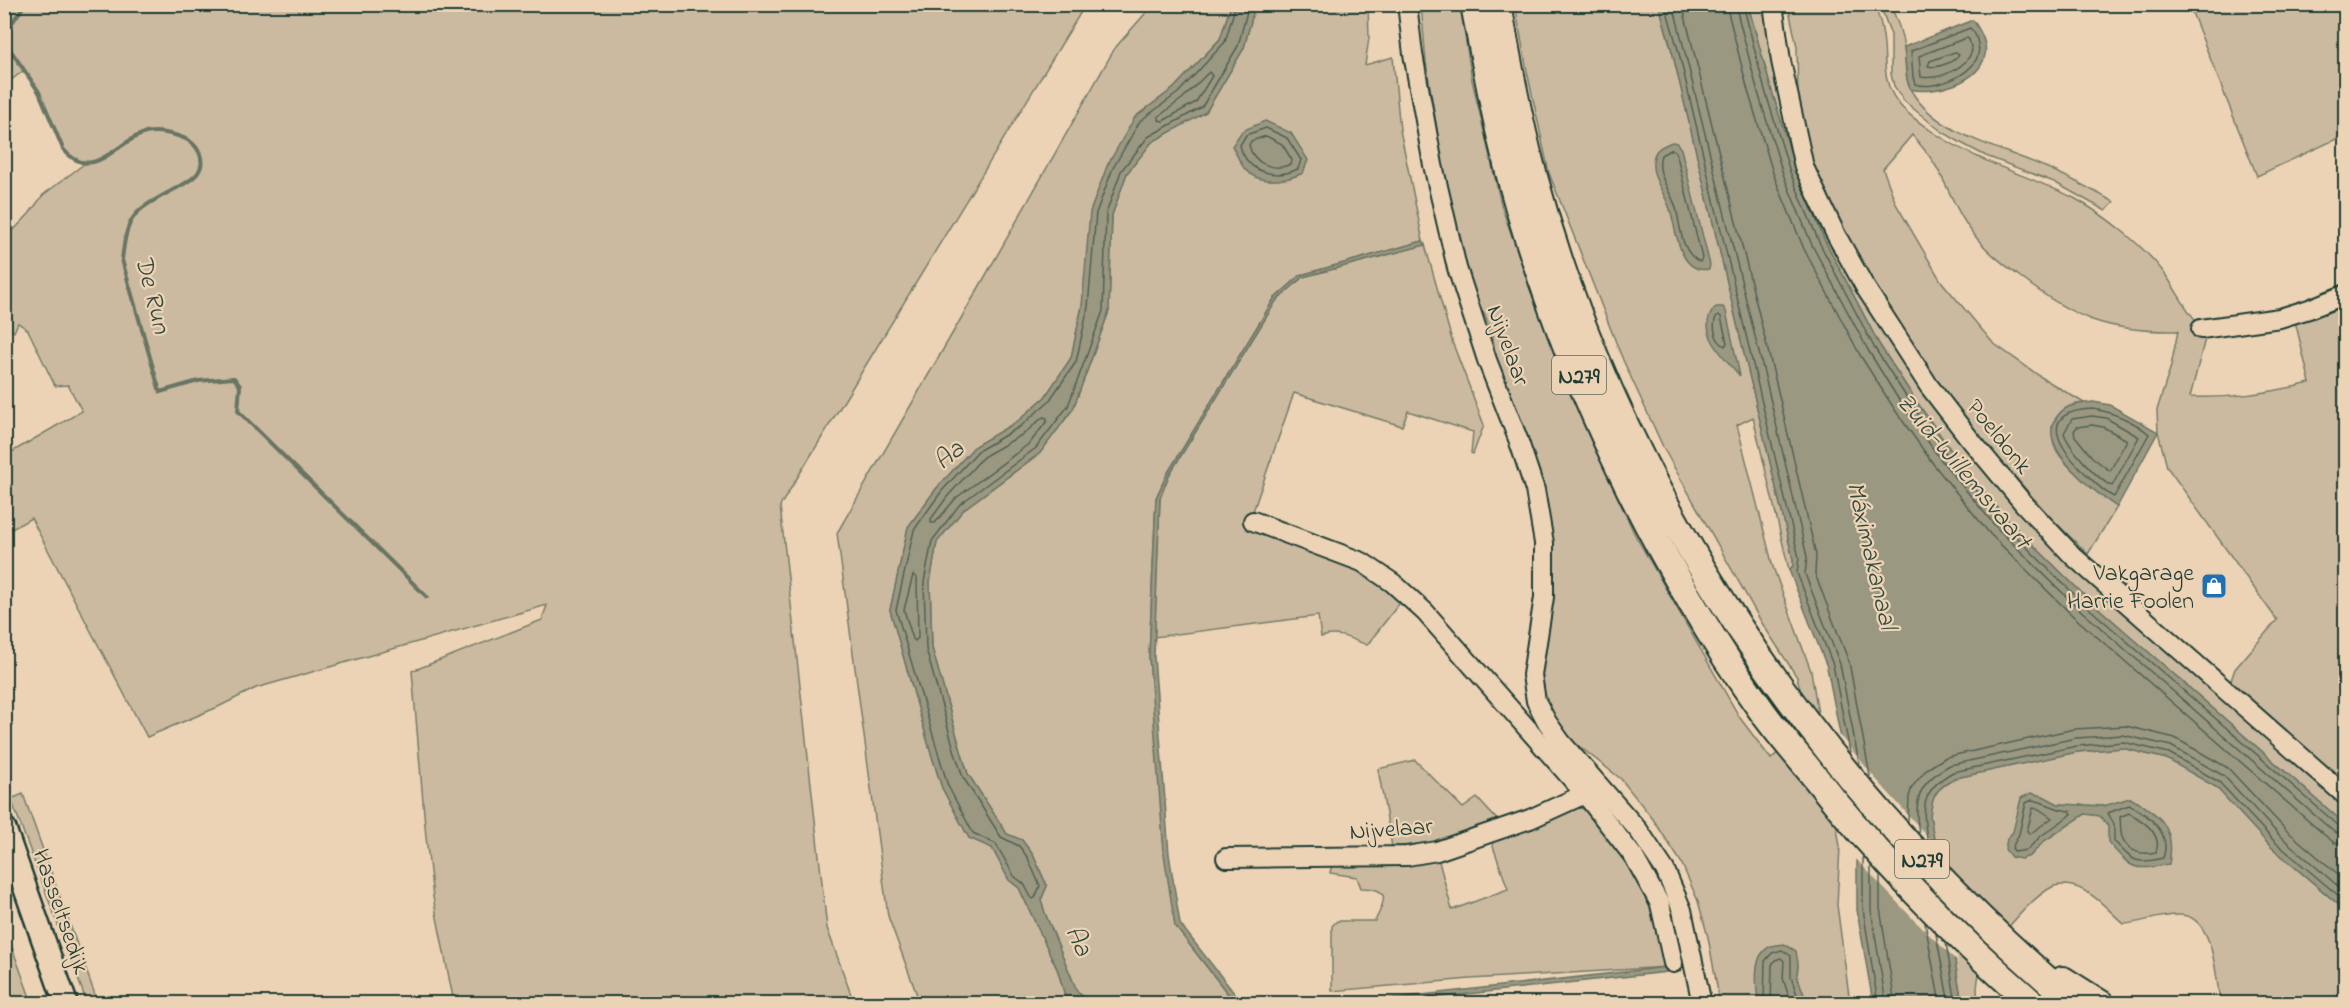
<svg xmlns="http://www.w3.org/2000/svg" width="2350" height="1008" font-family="'Indie Flower',sans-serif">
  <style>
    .green { fill: #cbbaa0; stroke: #757c6a; stroke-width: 1.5; fill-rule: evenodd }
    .water { fill: #9b9882; stroke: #697463; stroke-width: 1.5 }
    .pier { fill: #edd3b5 }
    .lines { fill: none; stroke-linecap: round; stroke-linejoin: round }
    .shore { stroke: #516153; stroke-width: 1.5 }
    .stream { stroke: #697463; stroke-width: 4 }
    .minor-casing { stroke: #1f3d34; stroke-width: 22 }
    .major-casing { stroke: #1f3d34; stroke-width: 27 }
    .highway-casing { stroke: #1f3d34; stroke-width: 30 }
    .minor { stroke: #edd3b5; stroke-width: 18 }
    .major { stroke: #edd3b5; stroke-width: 22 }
    .highway { stroke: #edd3b5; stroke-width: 26 }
    .labels { text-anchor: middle; stroke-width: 4.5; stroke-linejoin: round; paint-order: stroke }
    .shield { fill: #edd3b5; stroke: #5d6a5b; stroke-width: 1.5 }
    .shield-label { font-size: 22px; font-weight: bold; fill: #1f3d34 }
    .street-label { font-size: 24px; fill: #1f3d34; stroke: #edd3b5 }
    .poi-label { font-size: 24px; fill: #1f3d34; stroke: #edd3b5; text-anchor: end }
    .water-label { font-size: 26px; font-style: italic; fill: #324b40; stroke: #edd3b5 }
  </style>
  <rect width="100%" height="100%" fill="#edd3b5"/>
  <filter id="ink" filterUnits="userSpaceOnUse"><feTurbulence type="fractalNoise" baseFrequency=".0167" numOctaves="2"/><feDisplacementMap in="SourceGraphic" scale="12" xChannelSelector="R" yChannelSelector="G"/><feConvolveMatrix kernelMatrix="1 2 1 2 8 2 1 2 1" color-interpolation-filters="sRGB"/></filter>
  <g filter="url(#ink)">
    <!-- green -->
    <g class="green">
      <polygon points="692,4 707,10 716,4 1080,4 1084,7 780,506 827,928 854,1003 454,1003 433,897 426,837 412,671 542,620 547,605 256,688 218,707 147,737 31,518 5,533 5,456 82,411 68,385 55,386 28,330 18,323 14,332 5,326 5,239 29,214 43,195 84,164 70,157 63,149 39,92 24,70 5,85 5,5"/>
      <polygon points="1169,4 1231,5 1220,39 1174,88 1135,117 1082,306 1071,358 1045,397 1018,421 975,446 936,489 908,527 890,610 931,753 942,788 969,838 992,848 1009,880 1019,888 1058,971 1067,1003 920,1003 888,916 837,533 978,289 1115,48 1151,7"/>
      <polygon points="1255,5 1368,5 1369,38 1365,65 1393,57 1400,130 1423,241 1301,275 1274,299 1167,474 1156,498 1149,657 1175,926 1235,1003 1095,1003 1084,998 1077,991 1045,913 1041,900 1047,886 1033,855 1022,840 1007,834 968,774 961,751 932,648 930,582 937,542 964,509 1040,453 1073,409 1109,311 1112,215 1127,173 1152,142 1206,112 1244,48"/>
      <path d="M1421,5H1460L1472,80L1502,208L1545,329L1584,425L1635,535L1740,718L1771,759L1798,733L1804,704L1797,677L1762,623L1665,451L1623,360L1549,173L1527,71L1515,5H1659L1673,55L1793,559V566L1789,570L1753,417L1737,425L1773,567L1811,671L1840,846L1837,905L1850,1003H1807L1797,976L1798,964L1757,970L1758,1003H1720L1708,937L1698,901L1681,862L1653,819L1621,779L1561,732L1548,715L1538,674L1552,543L1493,355C1498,340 1483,307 1472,296L1448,199L1426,62Z"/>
      <polygon points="1748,5 1764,5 1775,84 1801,169 1831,235 2021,506 2345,802 2345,824 2088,599 2007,519 1952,452 1914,398 1879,344 1824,239 1796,170 1770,85"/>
      <path d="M1788,5H1873C1877,12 1881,22 1882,30C1888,58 1879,79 1899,104C1907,114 1920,123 1930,130C1976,162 2025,174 2074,198C2105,215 2147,248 2167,277C2180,296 2189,317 2207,331L2190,397C2231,399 2270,393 2310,383L2295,321L2345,302V783L2230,683L2235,669L2277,620L2167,467L2158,432L2157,410L2171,366L2178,331C2107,332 2074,319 2019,276C2001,262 1985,250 1972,232C1955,211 1947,182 1932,160C1926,151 1919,143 1912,135L1883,169L1896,204L1941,281L1993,343L2041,377L2084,403C2068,404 2060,410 2052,424C2053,431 2052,442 2055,448C2064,466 2100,496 2117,507L2088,554L2052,519L1964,419L1922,361L1876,291L1810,172L1798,98L1797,47Z"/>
      <path d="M1880,5H1890C1897,19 1902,32 1904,48C1906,62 1904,80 1912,92C1938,135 2002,148 2045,167C2069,177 2092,190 2114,202L2106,211L2054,182L1986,156L1963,144L1941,131L1904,101L1894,86L1891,74V35Z"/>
      <polygon points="2189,5 2345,5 2345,135 2257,176"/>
      <path d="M1425,245L1453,344L1484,425L1473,454L1471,453L1473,432L1408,411L1402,426L1294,393L1249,523L1357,570L1381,582L1402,600L1367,645C1351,639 1338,631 1321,637L1318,616L1154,637L1160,498L1169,475L1276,301L1303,277Z"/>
      <path d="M2122,748L2167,759L2216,787L2270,846L2345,910V1003H2222L2220,1002C2216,977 2214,915 2180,915C2161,914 2142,923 2124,924C2109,911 2092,890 2072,886C2067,885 2059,885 2054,886C2032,896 1987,948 1980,972C1976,983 1977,992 1978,1003H1962L1930,816C1932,794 1937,788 1956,778L2077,752ZM2043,796L2058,804L2105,806L2130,798L2108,826L2100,815L2085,814L2044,841L2030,856L2007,839Z"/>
      <polygon points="1415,760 1463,808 1477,798 1500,823 1437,842 1392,847 1378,769"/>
      <polygon points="23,794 98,1003 87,1003 11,799"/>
      <path d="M1574,808L1587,809C1605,831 1626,853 1638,879C1652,908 1659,937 1667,967L1470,979L1332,991V926L1337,921H1375C1386,900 1391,888 1361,888L1357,877L1330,873L1333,859L1437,854L1452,910L1508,889L1490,838Z"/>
      <polygon points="5,928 32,1003 5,1003"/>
    </g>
    <!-- water -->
    <g class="water">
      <polygon points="1231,5 1255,5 1244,48 1206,112 1152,142 1127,173 1112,215 1109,311 1073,409 1040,453 964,509 937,542 930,582 932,648 961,751 968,774 1007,834 1022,840 1033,855 1047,886 1041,900 1045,913 1077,991 1084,998 1095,1003 1067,1003 1058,971 1019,888 1009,880 992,848 969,838 942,788 931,753 890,610 908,527 936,489 975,446 1018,421 1045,397 1071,358 1082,306 1090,212 1107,166 1135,117 1174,88 1220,39"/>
      <path d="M1659,5H1748L1770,85L1796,170L1824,239L1879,344L1914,398L1952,452L2007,519L2088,599L2345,824V910L2270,846L2216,787L2167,759L2122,748L2077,752L1956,778C1937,788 1932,794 1930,816L1962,1003H1873L1857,910V852L1844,754L1827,667L1789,570L1793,566V559L1673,55Z"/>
      <path d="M1973,20C1980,30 1988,43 1985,55C1979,83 1934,95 1910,89L1907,79L1904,47Z"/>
      <path d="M1265,121L1291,133L1308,160L1303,173C1286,181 1258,186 1244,168C1239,161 1236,153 1232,146L1242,131Z"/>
      <path d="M1672,142L1677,143L1681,149L1710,265L1709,269C1678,275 1676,228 1670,209C1665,193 1651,178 1653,161C1654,149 1662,146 1672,142Z"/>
      <polygon points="1423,241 1425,245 1303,277 1276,301 1169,475 1160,498 1154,657 1169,854 1180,924 1242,1003 1235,1003 1175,926 1164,854 1149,657 1156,498 1167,474 1274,299 1301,275"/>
      <path d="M1716,307H1723L1726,311L1740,376C1725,358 1693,329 1716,307Z"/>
      <path d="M2093,402L2110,405L2158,432L2117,507C2096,493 2040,450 2054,422C2062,405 2076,404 2093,402Z"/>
      <path d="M2031,793L2043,796L2058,804L2104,806L2130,798C2160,814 2176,827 2169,864C2132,871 2133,870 2108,842V826L2100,816L2085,814L2044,841L2030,856L2021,859L2011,857L2005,849L2007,839L2013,832L2021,798Z"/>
      <path d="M1784,944L1796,951L1798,964L1797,976L1807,1003H1758C1757,987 1751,957 1769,947C1773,945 1780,945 1784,944Z"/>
      <polygon points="1667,967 1667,972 1387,1003 1343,1004"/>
    </g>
    <!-- pier -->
    <polygon class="pier" points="1836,731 1876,779 1938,848 1958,962 1916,922 1854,857"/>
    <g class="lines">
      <!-- shore -->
      <g class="shore">
        <polyline points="1236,4 1225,42 1178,93 1140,121 1113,168 1096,213 1088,307 1076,362 1049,401 1021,426 978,451 941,492 914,530 896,610 948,786 973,833 996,844 1014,876 1024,884 1032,899 1035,898 1040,886 1028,858 1019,846 1001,837 963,777 955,753 926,649 924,582 932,541 960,504 1036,448 1068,406 1103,311 1106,214 1121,171 1148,137 1202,107 1238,46 1249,4"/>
        <polyline points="1665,4 1679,53 1799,558 1797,573 1833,665 1850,752"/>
        <polyline points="1673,4 1768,389 1807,557 1805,574 1840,664 1859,763"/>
        <polyline points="1682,4 1777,387 1816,555 1815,574 1849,662 1870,776"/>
        <polyline points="1726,4 1748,91 1774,176 1804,249 1860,355 1895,410 1934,465 1990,534 2073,616 2328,838 2335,843 2346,844"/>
        <polyline points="1735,4 1757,89 1783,174 1812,245 1868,350 1902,405 1941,460 1997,528 2079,609 2334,832 2346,835"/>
        <polyline points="1743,4 1764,87 1790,172 1819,242 1874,347 1909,401 1947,455 2002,523 2084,604 2339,826 2346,828"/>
        <path d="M1970,28C1975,32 1977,38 1978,44C1985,72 1936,91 1915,84L1913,77L1911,51Z"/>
        <path d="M1966,38L1969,39L1972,51C1966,69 1938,80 1921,77L1919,56Z"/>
        <path d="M1955,52L1959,55C1953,62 1938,69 1928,66L1930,61Z"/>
        <polygon points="1209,72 1212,76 1196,102 1163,121 1159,120 1159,116 1182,99"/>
        <path d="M1266,128L1287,138L1301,160L1298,169C1274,180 1246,172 1240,145L1246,135Z"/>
        <path d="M1266,136L1282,144L1292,160L1291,164C1274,172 1253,164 1249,145L1251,141Z"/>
        <path d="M1672,149L1676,152L1702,258L1700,262C1680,252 1681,227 1676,208C1671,191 1655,174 1661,155Z"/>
        <path d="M1719,315L1721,317L1727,343L1725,346C1715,341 1712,327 1716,317Z"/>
        <path d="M2093,409C2112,412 2134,421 2149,434L2114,497C2103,492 2094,482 2085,473C2058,447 2036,411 2093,409Z"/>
        <path d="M2092,416L2106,418L2139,437L2112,486C2098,480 2069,448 2064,433L2072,419Z"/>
        <polygon points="1043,417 1047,418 1047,421 1030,443 956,498 935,523 931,523 931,519 947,497 983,457 1025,433"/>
        <polygon points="2092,425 2103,427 2127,440 2110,471 2092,457 2075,436 2074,431 2077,427"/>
        <polygon points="913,575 917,578 918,638 915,641 913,639 904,610"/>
        <path d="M2032,800C2046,802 2056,810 2070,811L2072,814L2041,836L2027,850L2015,852L2012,848L2019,834L2026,803Z"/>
        <path d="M2129,805C2149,815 2172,833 2163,858C2135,865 2133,861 2114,841V824L2108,813Z"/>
        <polygon points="2033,808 2039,809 2052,818 2030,834 2027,831"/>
        <path d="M2129,813C2142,820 2163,834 2156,852C2143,855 2128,853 2122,837C2120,832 2121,823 2120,817Z"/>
        <polyline points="1908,821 1909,797 1912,787 1927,769 1946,757 2074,729 2126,726 2175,738 2228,768 2286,830 2346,881"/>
        <path d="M1919,833C1913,799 1919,782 1950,765L2076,738L2123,735L2171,746L2224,776L2280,836L2346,893"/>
        <path d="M1928,843C1922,809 1919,791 1953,772L2077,746L2123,742L2169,753L2219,782L2275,842L2346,902"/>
        <polyline points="1863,856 1863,909 1878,1004"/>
        <polyline points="1871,865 1871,909 1886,1004"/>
        <polyline points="1880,875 1880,908 1895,1004"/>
        <polyline points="1925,923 1940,1004"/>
        <polyline points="1936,934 1949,1004"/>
        <polyline points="1946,943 1956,1004"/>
        <polyline points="1764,1004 1765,961 1772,953 1782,950 1791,956 1791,977 1800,1004"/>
        <polyline points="1771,1004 1772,965 1775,960 1781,958 1784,961 1783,978 1791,1004"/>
      </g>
      <!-- stream -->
      <path class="stream" d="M25,4L5,33L9,48L39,92L63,149C91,183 115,144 142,134C153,130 168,133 178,136C188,139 195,143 199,152C209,173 187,183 171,191C132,212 127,216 122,260L160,392L198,381L234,378L240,386L238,411L427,597"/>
      <!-- minor casing -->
      <g class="minor-casing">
        <g id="minor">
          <polyline points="1407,4 1413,54 1433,165 1457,268 1487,360 1518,439 1535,490 1544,543 1544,597 1532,675 1536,701 1547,722 1561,742 1639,831 1665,870 1682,910 1702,1004"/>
          <polyline points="1773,4 1781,61 1804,167 1835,233 1865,287 1929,386 1969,438 2024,504 2073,556 2346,796"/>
          <polyline points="2201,329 2280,318 2309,309 2346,294"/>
          <polyline points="1253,521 1362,562 1393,583 1425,612 1585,794 1634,857 1660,904 1673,963"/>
          <polyline points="1226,858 1407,856 1437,851 1530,819 1585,794 1597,791"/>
        </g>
      </g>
      <!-- major casing -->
      <g class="major-casing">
        <polyline id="major" points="4,828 66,1004"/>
      </g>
      <!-- highway casing -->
      <g class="highway-casing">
        <g id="highway">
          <path d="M1474,4C1487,72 1499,140 1518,205C1570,382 1655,561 1762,711C1777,732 1794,751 1810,771C1877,856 1951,933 2033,1004"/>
          <path d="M1498,4C1508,61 1518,117 1533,173C1620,499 1819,787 2075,1004"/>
          <polyline points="2063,980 2101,1004"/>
        </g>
      </g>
      <!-- minor -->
      <use href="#minor" class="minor"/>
      <!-- major -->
      <use href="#major" class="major"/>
      <!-- highway -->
      <use href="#highway" class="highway"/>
    </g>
  </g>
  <!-- icons -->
  <defs>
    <g id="shop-square" transform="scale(1.35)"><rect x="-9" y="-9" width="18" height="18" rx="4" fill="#1f6fb2" stroke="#edd3b5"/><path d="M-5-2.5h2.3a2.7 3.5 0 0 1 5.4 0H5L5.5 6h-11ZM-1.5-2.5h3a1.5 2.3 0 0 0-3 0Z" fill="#fff"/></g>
  </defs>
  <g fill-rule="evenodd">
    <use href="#shop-square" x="2214" y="586"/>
  </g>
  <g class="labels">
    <!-- shield labels -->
    <g class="shield">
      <rect x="1552" y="356" width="54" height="38" rx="4.5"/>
      <rect x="1895" y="840" width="54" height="38" rx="4.5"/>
    </g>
    <g class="shield-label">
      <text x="1579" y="383">N279</text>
      <text x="1922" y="867">N279</text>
    </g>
    <!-- street labels -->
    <g class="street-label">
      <text transform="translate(1509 345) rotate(70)" y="8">Nijvelaar</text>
      <text transform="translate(2000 436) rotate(51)" y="8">Poeldonk</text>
      <text transform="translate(1391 828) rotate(-4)" y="8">Nijvelaar</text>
      <text transform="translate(62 911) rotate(71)" y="8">Hasseltsedijk</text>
    </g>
    <!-- poi labels -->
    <g class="poi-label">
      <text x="2194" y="580">Vakgarage<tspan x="2194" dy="28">Harrie Foolen</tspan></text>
    </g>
    <!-- water labels -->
    <g class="water-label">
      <text transform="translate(154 294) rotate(76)" y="9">De Run</text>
      <text transform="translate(948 454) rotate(-39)" y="9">Aa</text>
      <text transform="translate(1965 470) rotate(50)" y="9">Zuid-Willemsvaart</text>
      <text transform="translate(1873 555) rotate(77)" y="9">Máximakanaal</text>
      <text transform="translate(1080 940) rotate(65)" y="9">Aa</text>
    </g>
  </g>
  <!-- margin -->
  <rect width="2350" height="1008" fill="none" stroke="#edd3b5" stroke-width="24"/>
  <rect x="12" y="12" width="2326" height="984" fill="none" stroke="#1f3d34" stroke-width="2" filter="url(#ink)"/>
</svg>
